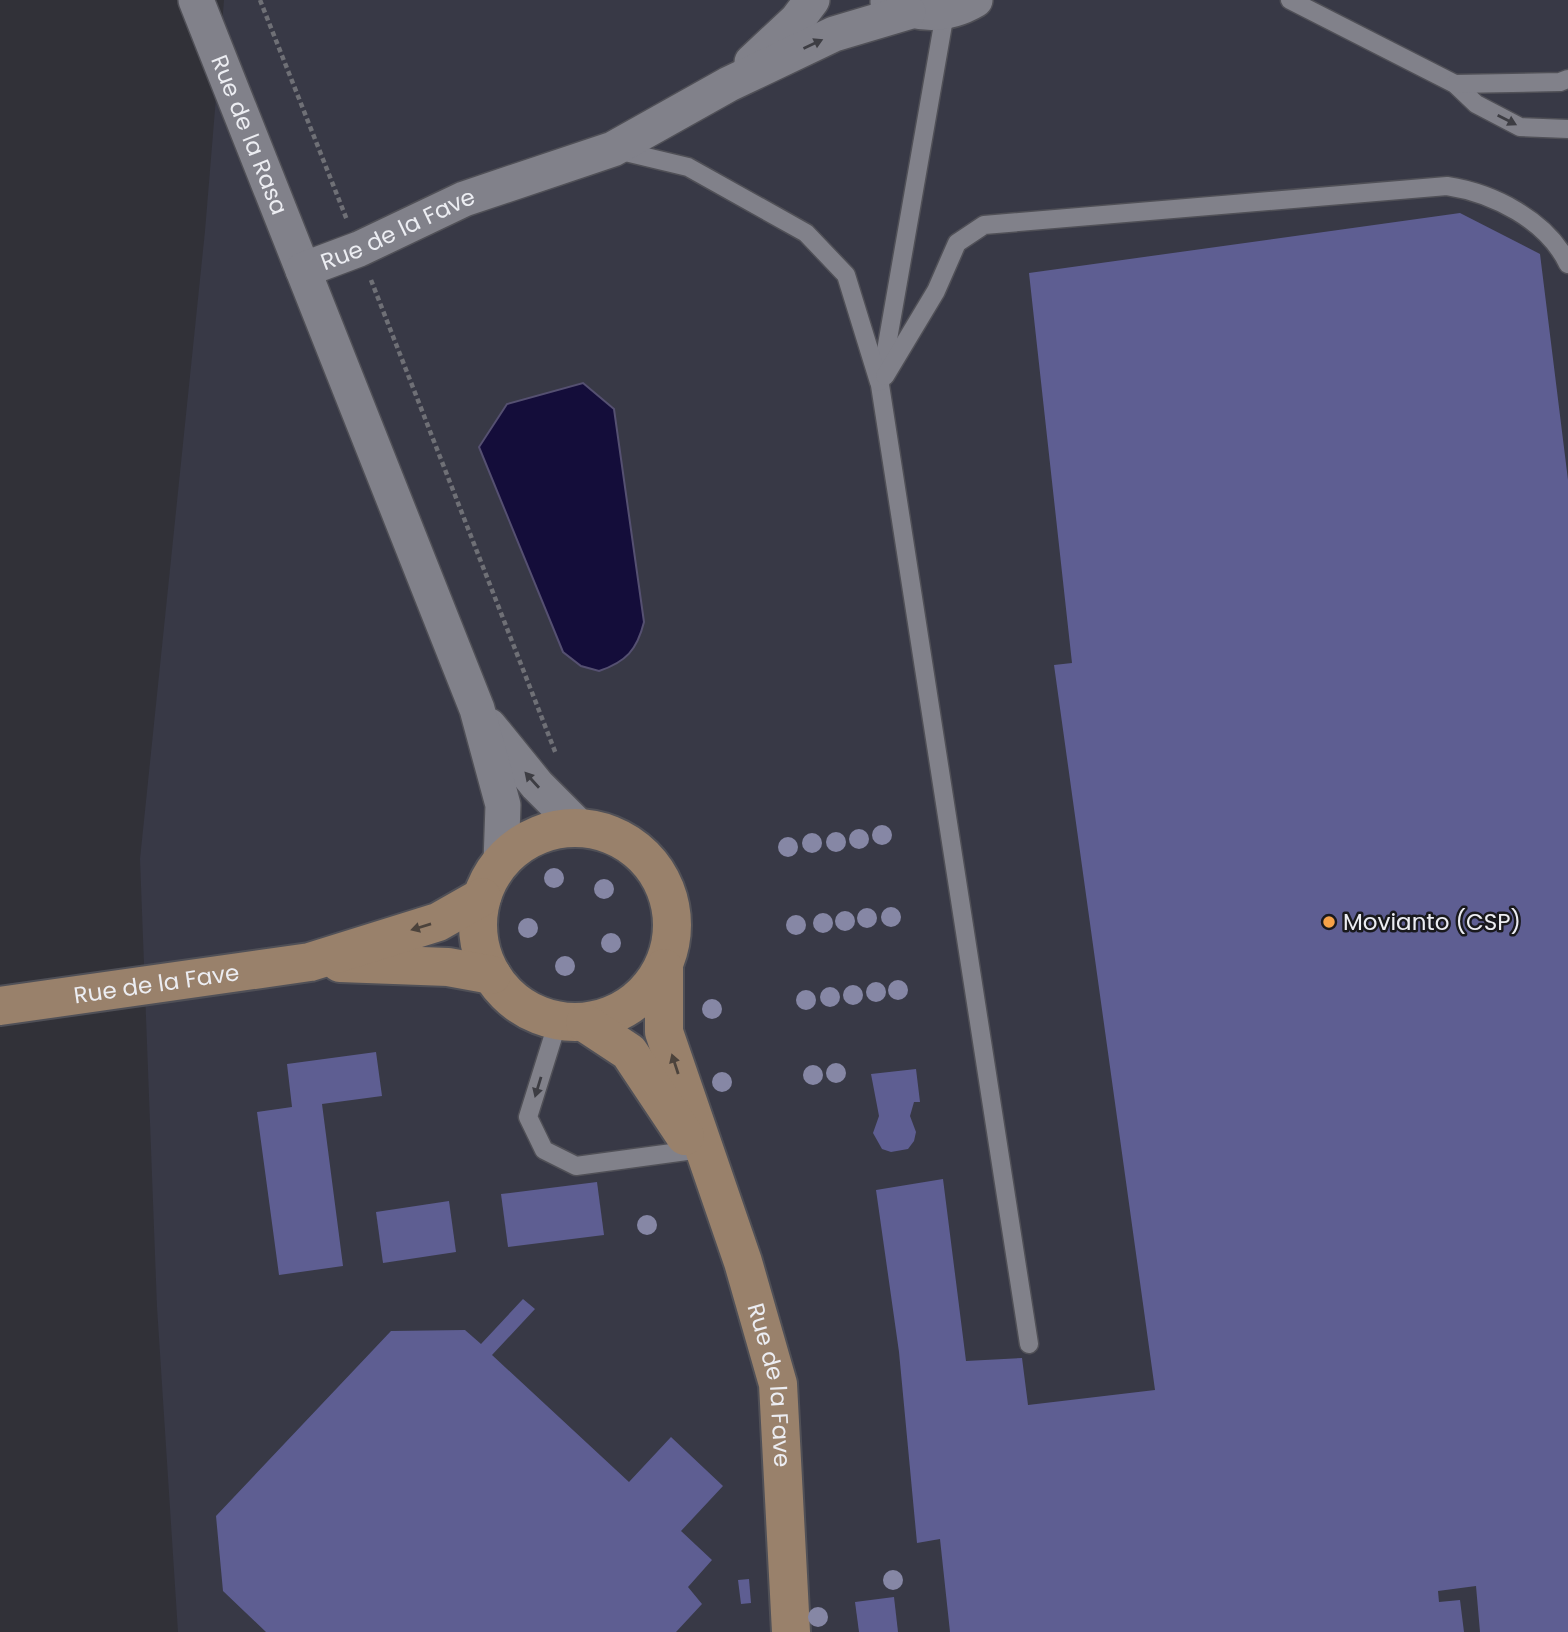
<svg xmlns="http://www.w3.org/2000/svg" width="1568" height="1632" font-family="Poppins,sans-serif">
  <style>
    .built { fill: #383946 }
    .water { fill: #140d3a; stroke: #555071; stroke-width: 2 }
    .building { fill: #5e5e92 }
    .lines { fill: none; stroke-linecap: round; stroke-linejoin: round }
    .service-casing { stroke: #505057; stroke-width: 21 }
    .minor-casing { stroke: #505057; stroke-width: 38 }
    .secondary-casing { stroke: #505057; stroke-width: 42 }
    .path { stroke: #6f7076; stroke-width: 4.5; stroke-dasharray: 5 3.5; stroke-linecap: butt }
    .service { stroke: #81818a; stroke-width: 18 }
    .minor { stroke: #81818a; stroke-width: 35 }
    .secondary { stroke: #99816b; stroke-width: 38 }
    .tree { fill: #8687a5 }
    .oneway { fill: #3d3d43 }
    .oneway2 { fill: #4c433c }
    .poi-dot { fill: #f6a248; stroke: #19191d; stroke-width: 2.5 }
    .labels { text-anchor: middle; stroke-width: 5; stroke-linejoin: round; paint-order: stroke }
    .street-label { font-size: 23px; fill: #ecedf2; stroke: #19191d }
    .poi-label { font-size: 23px; fill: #ecedf2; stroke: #19191d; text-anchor: start }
  </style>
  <rect width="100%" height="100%" fill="#313138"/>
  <!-- built -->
  <polygon class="built" points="224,0 1568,0 1568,1632 178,1632 157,1307 140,859 205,231"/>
  <!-- water -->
  <path class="water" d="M583,383L614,409L644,622C637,650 626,662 599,671L581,666L563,652L479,447L507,404Z"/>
  <!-- building -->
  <g class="building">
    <polygon points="1460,213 1540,254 1568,480 1568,1632 1480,1632 1476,1586 1438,1591 1439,1602 1460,1600 1464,1632 950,1632 940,1539 917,1543 899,1352 876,1190 943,1179 966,1361 1022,1358 1028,1405 1155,1390 1054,665 1072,663 1029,273"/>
    <polygon points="376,1052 382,1096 322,1104 343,1266 279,1275 257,1112 292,1107 287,1064"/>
    <polygon points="916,1069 920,1102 914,1102 910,1116 916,1132 914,1141 908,1149 891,1152 882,1149 873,1133 879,1116 871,1074"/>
    <polygon points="597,1182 604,1235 508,1247 501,1194"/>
    <polygon points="449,1201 456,1252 383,1263 376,1212"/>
    <polygon points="523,1299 535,1309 492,1355 629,1482 671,1437 723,1486 681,1531 712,1560 688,1587 702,1604 676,1632 266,1632 223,1591 216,1516 391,1331 465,1330 481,1344"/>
    <polygon points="749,1579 751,1603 741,1604 738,1580"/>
    <polygon points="894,1597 898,1632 859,1632 855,1602"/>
  </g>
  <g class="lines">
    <!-- service casing -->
    <g class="service-casing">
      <g id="service">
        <polyline points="1290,0 1455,84 1476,104 1520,127 1568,129"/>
        <polyline points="945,13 880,385 1029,1344"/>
        <polyline points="1455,84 1560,82 1568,79"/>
        <polyline points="617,150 688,167 806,233 846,275 879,382"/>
        <path d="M885,376L936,291L957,243L984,225L1447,186C1493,193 1547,220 1568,264"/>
        <polyline points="558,1021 528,1117 544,1150 576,1166 694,1150"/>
      </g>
    </g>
    <!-- minor casing -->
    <g class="minor-casing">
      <g id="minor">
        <path id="s1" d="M196,0L303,270"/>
        <path d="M888,2C918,16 946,17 975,0"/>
        <polyline points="752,62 797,20 812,0"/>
        <polyline points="489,726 537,785 580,828"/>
        <path id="s2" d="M501,862L503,805L477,709L303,270L359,249L464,199L613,149L729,84L834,34L908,12"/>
      </g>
    </g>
    <!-- secondary casing -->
    <g class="secondary-casing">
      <g id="secondary">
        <circle cx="575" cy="925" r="97"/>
        <polyline points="340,963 448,967 492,975"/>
        <path id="s3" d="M664,968V1032L743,1262L778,1384L791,1632"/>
        <path id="s4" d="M0,1006L310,962L438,922L482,897"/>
        <polyline points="585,1023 629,1052 685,1136"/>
      </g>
    </g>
    <!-- path -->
    <g class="path">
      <polyline points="260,0 347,220"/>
      <polyline points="371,280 556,754"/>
    </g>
    <!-- service -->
    <use href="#service" class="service"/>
    <!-- minor -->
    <use href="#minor" class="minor"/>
    <!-- secondary -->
    <use href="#secondary" class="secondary"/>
  </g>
  <!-- trees -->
  <g class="tree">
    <circle cx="882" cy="835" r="10"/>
    <circle cx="859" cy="839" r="10"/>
    <circle cx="836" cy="842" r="10"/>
    <circle cx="812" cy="843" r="10"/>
    <circle cx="788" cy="847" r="10"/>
    <circle cx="554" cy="878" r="10"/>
    <circle cx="604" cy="889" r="10"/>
    <circle cx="891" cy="917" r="10"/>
    <circle cx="867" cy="918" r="10"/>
    <circle cx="845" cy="921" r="10"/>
    <circle cx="823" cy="923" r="10"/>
    <circle cx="796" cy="925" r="10"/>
    <circle cx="528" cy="928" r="10"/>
    <circle cx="611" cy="943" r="10"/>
    <circle cx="565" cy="966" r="10"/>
    <circle cx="898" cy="990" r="10"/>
    <circle cx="876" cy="992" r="10"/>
    <circle cx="853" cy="995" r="10"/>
    <circle cx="830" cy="997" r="10"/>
    <circle cx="806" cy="1000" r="10"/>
    <circle cx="712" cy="1009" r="10"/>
    <circle cx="836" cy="1073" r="10"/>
    <circle cx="813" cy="1075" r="10"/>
    <circle cx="722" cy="1082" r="10"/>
    <circle cx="647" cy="1225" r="10"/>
    <circle cx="893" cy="1580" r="10"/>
    <circle cx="818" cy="1617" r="10"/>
  </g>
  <!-- one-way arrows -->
  <defs><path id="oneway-solid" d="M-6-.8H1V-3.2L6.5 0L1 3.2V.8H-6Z" transform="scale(1.75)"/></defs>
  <g class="oneway">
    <use href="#oneway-solid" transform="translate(813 44) rotate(-25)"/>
    <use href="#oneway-solid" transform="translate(1507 120) rotate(27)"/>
    <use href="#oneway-solid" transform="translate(532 780) rotate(-132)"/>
    <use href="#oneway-solid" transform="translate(538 1087) rotate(107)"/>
  </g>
  <g class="oneway2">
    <use href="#oneway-solid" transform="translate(421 927) rotate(163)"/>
    <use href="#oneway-solid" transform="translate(675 1064) rotate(-108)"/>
  </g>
  <!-- markers -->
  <circle class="poi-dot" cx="1329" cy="922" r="7"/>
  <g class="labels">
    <!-- street labels -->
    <g class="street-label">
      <text dy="8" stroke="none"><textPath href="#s1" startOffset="145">Rue de la Rasa</textPath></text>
      <text dy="8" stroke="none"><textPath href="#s2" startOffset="732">Rue de la Fave</textPath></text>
      <text dy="8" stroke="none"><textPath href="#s4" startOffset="158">Rue de la Fave</textPath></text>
      <text dy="8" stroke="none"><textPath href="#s3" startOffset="434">Rue de la Fave</textPath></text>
    </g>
    <!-- poi labels -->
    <g class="poi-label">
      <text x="1343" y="930">Movianto (CSP)</text>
    </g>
  </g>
</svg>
